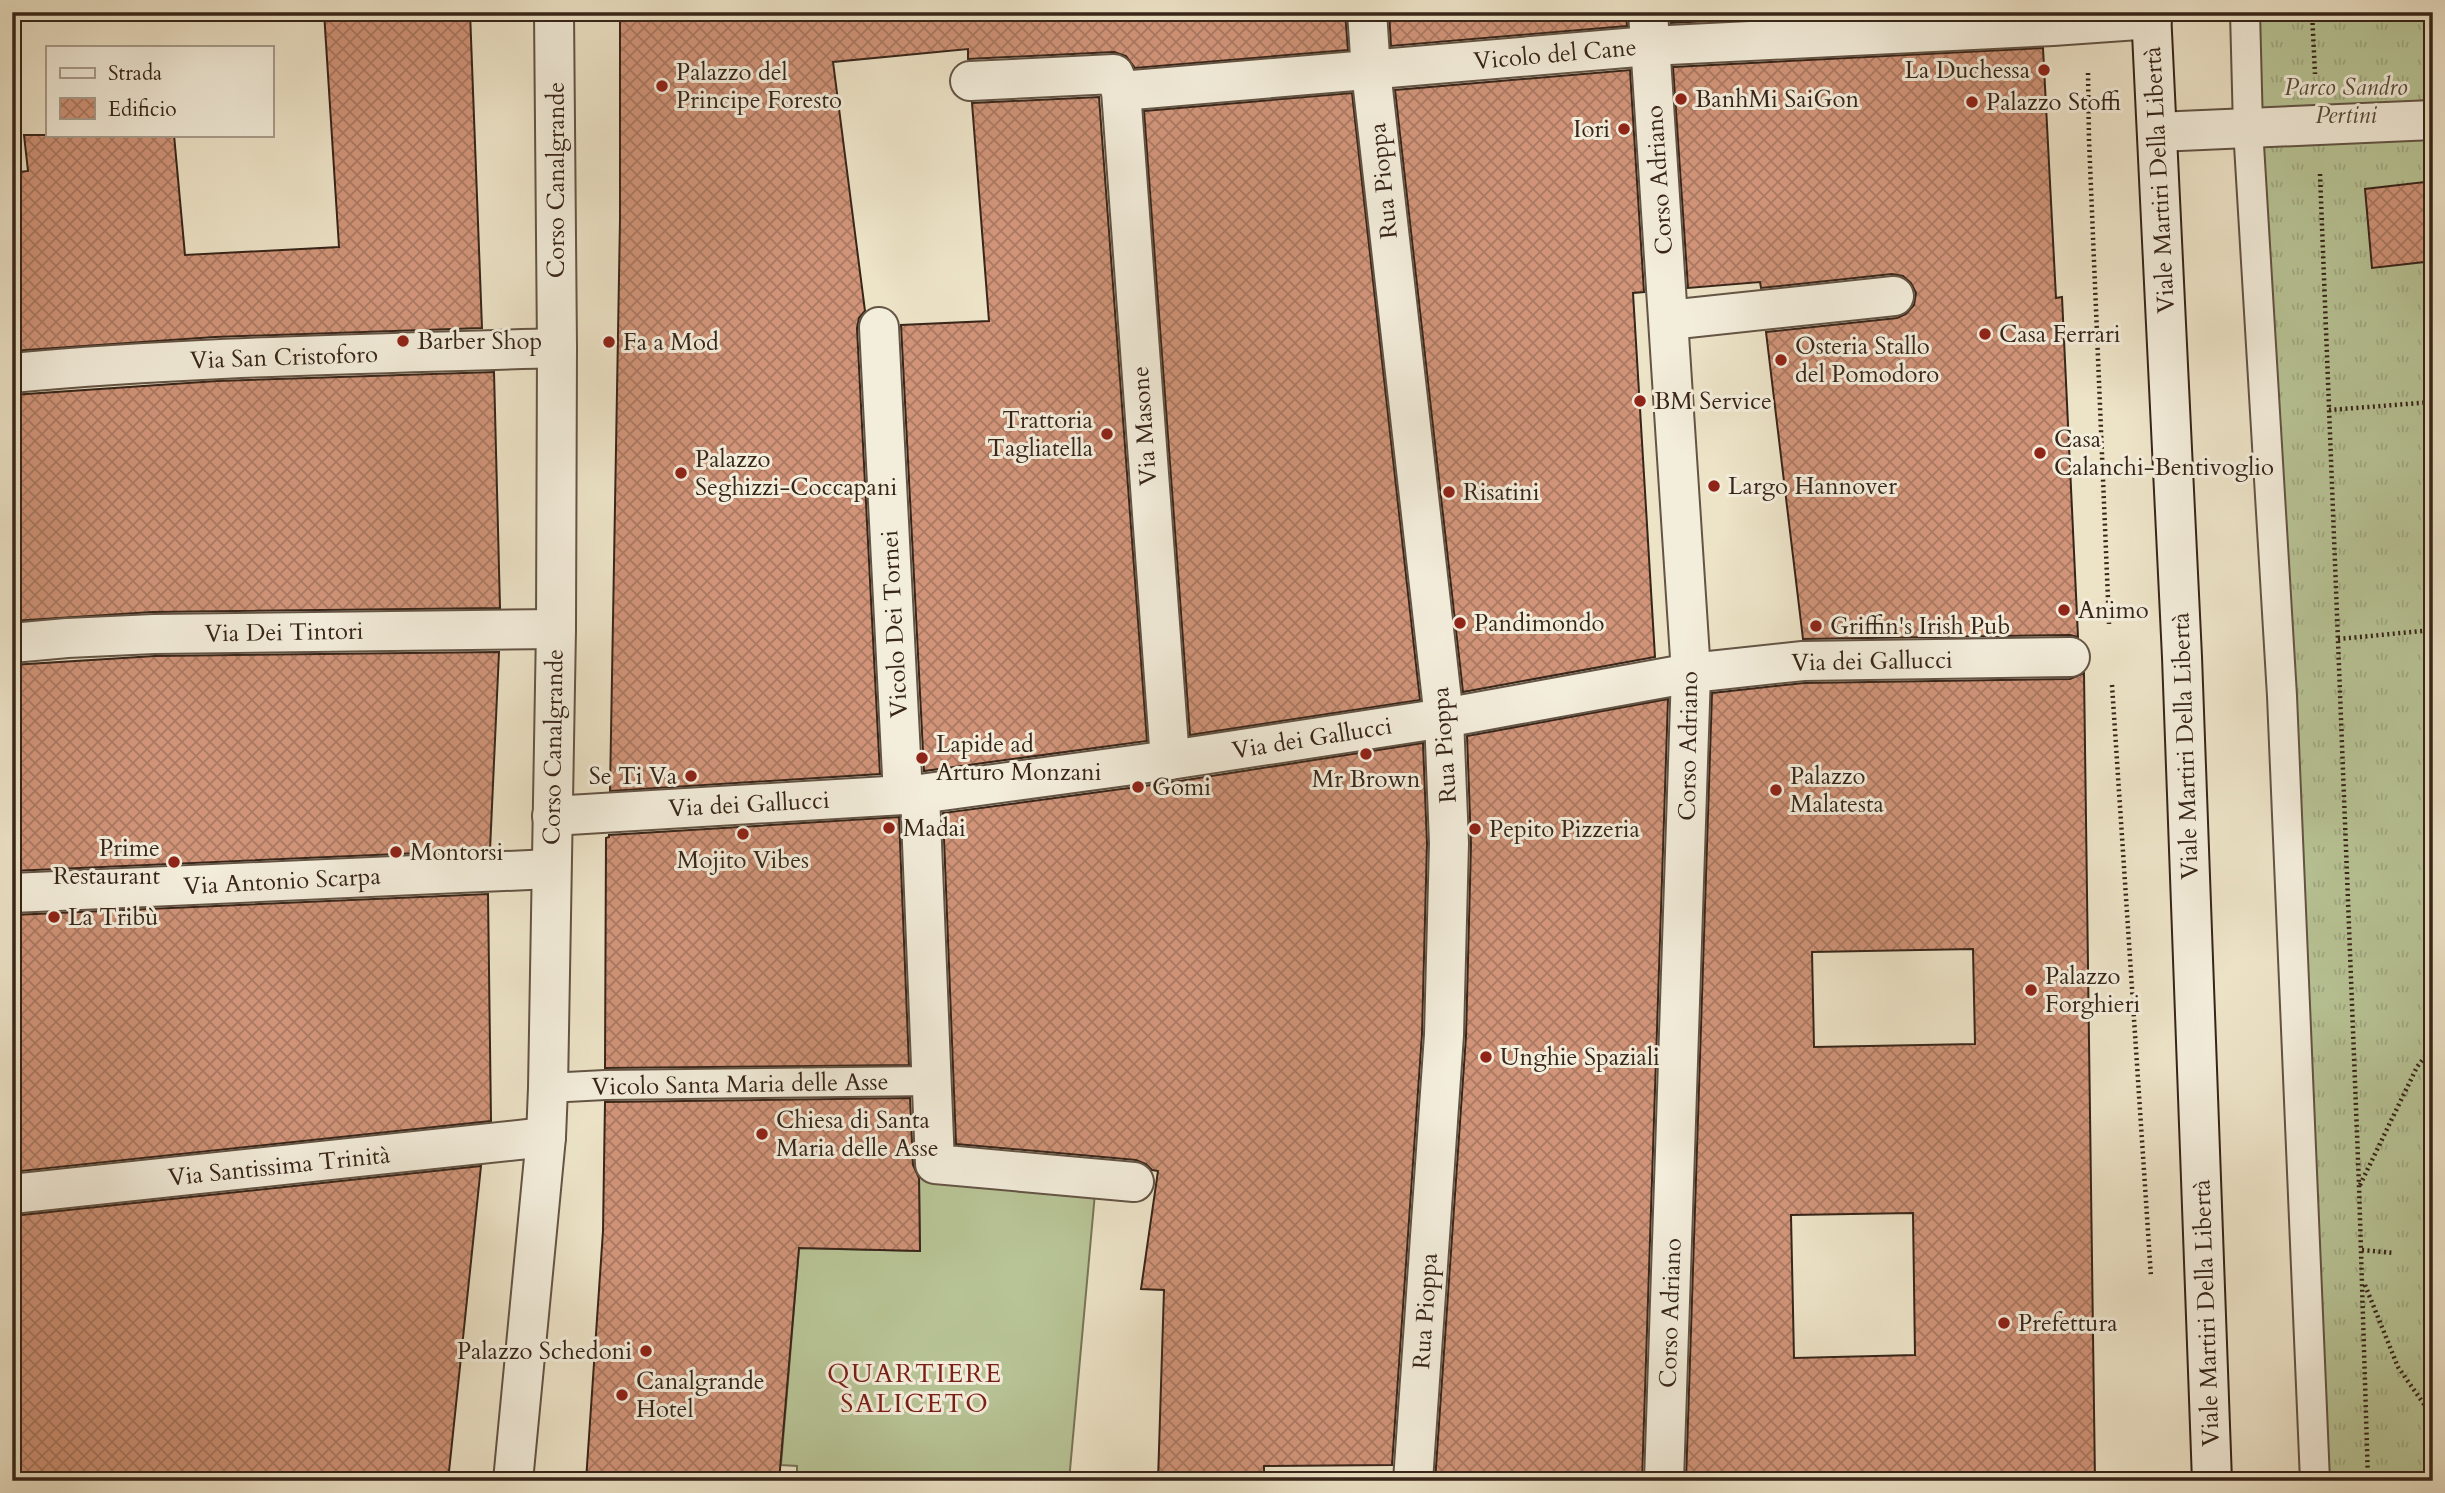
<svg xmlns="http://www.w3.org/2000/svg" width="2445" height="1493" font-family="Cardo,serif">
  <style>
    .grass { fill: url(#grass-tufts); stroke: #787458; stroke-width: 2 }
    .garden { fill: #b8c496; stroke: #787458; stroke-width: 2 }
    .building { fill: url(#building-cross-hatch); stroke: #372519; stroke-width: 2; fill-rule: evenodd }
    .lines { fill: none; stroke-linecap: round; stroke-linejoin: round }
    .lane-casing { stroke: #645444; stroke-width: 32 }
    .street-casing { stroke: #645444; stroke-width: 42 }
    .secondary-casing { stroke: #372519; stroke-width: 42 }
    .path { stroke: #372519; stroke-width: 4.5; stroke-dasharray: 2 3.5; stroke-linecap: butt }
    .lane { stroke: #f3eddb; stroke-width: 28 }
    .street { stroke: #f3eddb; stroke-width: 38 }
    .secondary { stroke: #f3eddb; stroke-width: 38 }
    .poi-dot { fill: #8f2418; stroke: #f3eddb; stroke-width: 2.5 }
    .labels { text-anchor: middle; stroke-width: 6; stroke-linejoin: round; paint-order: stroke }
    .street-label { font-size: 24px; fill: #372519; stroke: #f3eddb }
    .poi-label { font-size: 24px; fill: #372519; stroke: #f3eddb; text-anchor: start }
    .park-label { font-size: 24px; font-style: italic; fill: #574d38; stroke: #f3eddb }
    .neighbourhood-label { font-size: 26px; letter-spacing: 2px; fill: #7a1f14; stroke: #f3eddb }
  </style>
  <defs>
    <pattern id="grass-tufts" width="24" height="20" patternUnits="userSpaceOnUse" patternTransform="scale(1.75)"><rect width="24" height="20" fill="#b8c496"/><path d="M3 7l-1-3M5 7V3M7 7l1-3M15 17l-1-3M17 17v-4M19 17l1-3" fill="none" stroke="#9fa881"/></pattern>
    <pattern id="building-cross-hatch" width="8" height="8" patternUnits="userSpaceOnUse" patternTransform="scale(1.75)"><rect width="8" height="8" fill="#d19479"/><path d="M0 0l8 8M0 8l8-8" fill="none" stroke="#aa7962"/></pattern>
  </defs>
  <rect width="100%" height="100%" fill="#ede3c7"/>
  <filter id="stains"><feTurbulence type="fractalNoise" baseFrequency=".00286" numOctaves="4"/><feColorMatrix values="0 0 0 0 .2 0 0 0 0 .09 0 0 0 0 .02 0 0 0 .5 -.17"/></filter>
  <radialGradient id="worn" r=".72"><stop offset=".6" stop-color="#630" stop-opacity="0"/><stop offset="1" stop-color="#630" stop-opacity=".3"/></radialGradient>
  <!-- grass -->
  <polygon class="grass" points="2255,12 2433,12 2433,1481 2325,1481"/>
  <!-- garden -->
  <polygon class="garden" points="919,1176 1095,1193 1069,1481 797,1481 797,1466 781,1465 799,1248 920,1251"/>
  <!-- building -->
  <g class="building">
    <polygon points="324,12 470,12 482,328 215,337 12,351 12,173 28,171 24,135 174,135 185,255 339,247"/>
    <polygon points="620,12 1345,12 1348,50 1135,68 1126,56 1114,52 968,59 968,49 833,62 865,311 859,318 857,328 880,774 610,791 620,220"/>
    <polygon points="1389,12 1626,12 1627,26 1391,46"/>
    <polygon points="1670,12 1888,12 1671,23"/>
    <polygon points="2043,48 2056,298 2062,297 2078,637 2070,635 1803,639 1766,332 1897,318 1906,314 1914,305 1916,293 1911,283 1903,276 1892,274 1761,288 1760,282 1688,288 1673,67"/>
    <polygon points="1630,70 1644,292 1633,293 1655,657 1463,692 1395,90"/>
    <polygon points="1352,93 1420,700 1190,735 1144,111"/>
    <polygon points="1099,97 1147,741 924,771 901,325 989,321 972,103"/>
    <polygon points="2433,181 2433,261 2372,268 2365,189"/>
    <polygon points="494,372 500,608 153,612 12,621 12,395 217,381"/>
    <polygon points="499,652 490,850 12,871 12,665 155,656"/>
    <path d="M2084,673L2095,1481H1686L1712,693L1804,683L2070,679ZM1973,949L1975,1044L1814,1047L1812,952ZM1913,1213L1915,1355L1794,1358L1791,1215Z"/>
    <polygon points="1668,699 1642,1481 1435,1481 1466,1036 1471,844 1467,736"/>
    <polygon points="1423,743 1427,843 1422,1034 1392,1465 1264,1466 1264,1481 1158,1481 1164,1290 1141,1289 1158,1171 1152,1170 1146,1164 1136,1160 956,1144 943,813 1173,782"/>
    <polygon points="899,817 909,1065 605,1068 606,838 609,837 609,835"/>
    <polygon points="488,894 491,1121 12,1172 12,915"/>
    <polygon points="910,1098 913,1165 919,1178 920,1251 799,1248 779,1481 586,1481 603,1231 605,1102"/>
    <polygon points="481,1166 448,1481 12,1481 12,1216"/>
  </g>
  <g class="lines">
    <!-- lane casing -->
    <g class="lane-casing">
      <g id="lane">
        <polyline points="2245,12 2248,128 2282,696 2315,1481"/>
        <polyline points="548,1088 605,1085 932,1081"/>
      </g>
    </g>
    <!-- street casing -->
    <g class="street-casing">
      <g id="street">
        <polyline points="1367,12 1371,71 1444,718 1449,843 1444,1035 1413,1481"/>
        <polyline points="1648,12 1691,673 1664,1481"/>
        <polyline points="970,81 1114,74 1121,91 1170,760"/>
        <polyline points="1121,91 1649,46 2053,26 2152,19"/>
        <polyline points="2157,132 2433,120"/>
        <polyline points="1669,320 1894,296"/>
        <polyline points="879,327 903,795"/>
        <path d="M12,373C193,356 376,354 557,348"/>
        <polyline points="12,643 67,638 154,634 556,629"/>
        <polyline points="920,794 935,1164 1134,1182"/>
        <polyline points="552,816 920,794 1170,760 1444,718 1691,673 1803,661 2070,657"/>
        <polyline points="12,893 551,869"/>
        <polyline points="12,1194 546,1137"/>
        <polyline points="513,1481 546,1137 548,1088 556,629 557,348 554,12"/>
      </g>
    </g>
    <!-- secondary casing -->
    <g class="secondary-casing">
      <polyline id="secondary" points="2151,12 2182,657 2212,1481"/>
    </g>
    <!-- path -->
    <g class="path">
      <polyline points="2312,12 2315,74"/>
      <polyline points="2088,73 2089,140 2109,624"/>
      <polyline points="2320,174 2359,1186 2368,1481"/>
      <polyline points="2329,410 2433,402"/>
      <polyline points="2338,639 2433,630"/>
      <polyline points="2112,685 2151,1277"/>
      <polyline points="2360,1185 2417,1067 2433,1046"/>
      <polyline points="2362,1250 2394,1253"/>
      <polyline points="2365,1285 2398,1367 2433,1417"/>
    </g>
    <!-- lane -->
    <use href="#lane" class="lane"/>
    <!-- street -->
    <use href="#street" class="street"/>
    <!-- secondary -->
    <use href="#secondary" class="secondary"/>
  </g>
  <!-- markers -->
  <g class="poi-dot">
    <circle cx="2044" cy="70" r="7"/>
    <circle cx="662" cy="86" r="7"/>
    <circle cx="1681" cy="99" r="7"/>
    <circle cx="1972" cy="102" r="7"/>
    <circle cx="1624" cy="129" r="7"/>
    <circle cx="1985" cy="334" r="7"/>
    <circle cx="403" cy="341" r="7"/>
    <circle cx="609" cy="342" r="7"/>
    <circle cx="1781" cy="360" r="7"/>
    <circle cx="1640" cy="401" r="7"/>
    <circle cx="1107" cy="434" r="7"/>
    <circle cx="2040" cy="453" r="7"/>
    <circle cx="681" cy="473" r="7"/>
    <circle cx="1714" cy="486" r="7"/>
    <circle cx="1449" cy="492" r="7"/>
    <circle cx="2064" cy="610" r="7"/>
    <circle cx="1460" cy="623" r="7"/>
    <circle cx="1816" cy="626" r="7"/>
    <circle cx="1366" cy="754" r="7"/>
    <circle cx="922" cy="758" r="7"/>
    <circle cx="691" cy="776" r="7"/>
    <circle cx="1138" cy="787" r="7"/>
    <circle cx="1776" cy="790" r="7"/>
    <circle cx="889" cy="828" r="7"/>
    <circle cx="1475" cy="829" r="7"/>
    <circle cx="743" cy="834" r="7"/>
    <circle cx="396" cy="852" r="7"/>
    <circle cx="174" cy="862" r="7"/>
    <circle cx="54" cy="917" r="7"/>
    <circle cx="2031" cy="990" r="7"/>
    <circle cx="1486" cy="1057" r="7"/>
    <circle cx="762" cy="1134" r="7"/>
    <circle cx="2004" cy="1323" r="7"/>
    <circle cx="646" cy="1351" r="7"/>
    <circle cx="622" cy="1395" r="7"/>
  </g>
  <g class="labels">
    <!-- street labels -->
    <g class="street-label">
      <text transform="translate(1555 54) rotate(-5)" y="8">Vicolo del Cane</text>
      <text transform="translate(556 180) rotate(-90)" y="8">Corso Canalgrande</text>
      <text transform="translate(1659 180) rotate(-94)" y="8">Corso Adriano</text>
      <text transform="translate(2159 180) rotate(-93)" y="8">Viale Martiri Della Libertà</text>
      <text transform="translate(1383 181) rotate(-96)" y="8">Rua Pioppa</text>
      <text transform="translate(284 357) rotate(-2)" y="8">Via San Cristoforo</text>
      <text transform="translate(1144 426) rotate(-94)" y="8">Via Masone</text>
      <text transform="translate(894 624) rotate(-93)" y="8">Vicolo Dei Tornei</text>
      <text transform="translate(284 632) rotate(-1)" y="8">Via Dei Tintori</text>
      <text transform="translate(1872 661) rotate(-1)" y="8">Via dei Gallucci</text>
      <text transform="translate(1312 738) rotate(-9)" y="8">Via dei Gallucci</text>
      <text transform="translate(1444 745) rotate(-94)" y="8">Rua Pioppa</text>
      <text transform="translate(1688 746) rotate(-89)" y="8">Corso Adriano</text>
      <text transform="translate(2185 746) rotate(-92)" y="8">Viale Martiri Della Libertà</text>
      <text transform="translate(553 747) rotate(-89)" y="8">Corso Canalgrande</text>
      <text transform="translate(749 804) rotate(-3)" y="8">Via dei Gallucci</text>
      <text transform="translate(282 881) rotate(-3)" y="8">Via Antonio Scarpa</text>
      <text transform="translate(740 1084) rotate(-1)" y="8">Vicolo Santa Maria delle Asse</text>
      <text transform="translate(279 1166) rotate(-6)" y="8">Via Santissima Trinità</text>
      <text transform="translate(1425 1311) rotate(-86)" y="8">Rua Pioppa</text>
      <text transform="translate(1670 1313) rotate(-88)" y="8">Corso Adriano</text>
      <text transform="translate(2206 1313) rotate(-92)" y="8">Viale Martiri Della Libertà</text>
    </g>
    <!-- poi labels -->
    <g class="poi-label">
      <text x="2030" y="78" text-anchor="end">La Duchessa</text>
      <text x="676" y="80">Palazzo del<tspan x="676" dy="28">Principe Foresto</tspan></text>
      <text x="1695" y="107">BanhMi SaiGon</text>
      <text x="1986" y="110">Palazzo Stoffi</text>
      <text x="1610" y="137" text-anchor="end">Iori</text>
      <text x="1999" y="342">Casa Ferrari</text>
      <text x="417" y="349">Barber Shop</text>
      <text x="623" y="350">Fa a Mod</text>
      <text x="1795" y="354">Osteria Stallo<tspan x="1795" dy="28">del Pomodoro</tspan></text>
      <text x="1654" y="409">BM Service</text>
      <text x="1093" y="428" text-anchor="end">Trattoria<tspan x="1093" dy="28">Tagliatella</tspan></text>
      <text x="2054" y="447">Casa<tspan x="2054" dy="28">Calanchi-Bentivoglio</tspan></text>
      <text x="695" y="467">Palazzo<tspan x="695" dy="28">Seghizzi-Coccapani</tspan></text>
      <text x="1728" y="494">Largo Hannover</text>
      <text x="1463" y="500">Risatini</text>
      <text x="2078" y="618">Animo</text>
      <text x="1474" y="631">Pandimondo</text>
      <text x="1830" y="634">Griffin's Irish Pub</text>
      <text x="936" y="752">Lapide ad<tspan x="936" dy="28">Arturo Monzani</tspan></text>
      <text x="677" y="784" text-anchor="end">Se Ti Va</text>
      <text x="1790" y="784">Palazzo<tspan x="1790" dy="28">Malatesta</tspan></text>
      <text x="1366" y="787" text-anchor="middle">Mr Brown</text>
      <text x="1152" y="795">Gomi</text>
      <text x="903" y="836">Madai</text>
      <text x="1489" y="837">Pepito Pizzeria</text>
      <text x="160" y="856" text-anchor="end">Prime<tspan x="160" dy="28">Restaurant</tspan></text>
      <text x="410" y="860">Montorsi</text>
      <text x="743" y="868" text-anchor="middle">Mojito Vibes</text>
      <text x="68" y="925">La Tribù</text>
      <text x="2045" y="984">Palazzo<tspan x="2045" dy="28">Forghieri</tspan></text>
      <text x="1500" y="1065">Unghie Spaziali</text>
      <text x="776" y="1128">Chiesa di Santa<tspan x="776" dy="28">Maria delle Asse</tspan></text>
      <text x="2018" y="1331">Prefettura</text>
      <text x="632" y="1359" text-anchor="end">Palazzo Schedoni</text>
      <text x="636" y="1389">Canalgrande<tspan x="636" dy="28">Hotel</tspan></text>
    </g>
    <!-- park labels -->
    <g class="park-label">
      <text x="2346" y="95">Parco Sandro<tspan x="2346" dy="28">Pertini</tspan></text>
    </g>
    <!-- neighbourhood labels -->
    <g class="neighbourhood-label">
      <text x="915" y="1382">QUARTIERE<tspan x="915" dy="30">SALICETO</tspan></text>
    </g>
  </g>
  <!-- margin -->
  <rect width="2445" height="1493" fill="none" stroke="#ede3c7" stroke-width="42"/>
  <rect x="14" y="14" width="2417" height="1465" fill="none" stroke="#372519" stroke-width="3.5"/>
  <rect x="21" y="21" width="2403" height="1451" fill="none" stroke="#372519" stroke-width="2"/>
  <!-- legend -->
  <rect x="46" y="46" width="228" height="91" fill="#f3eddb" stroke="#a89d8d" stroke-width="2"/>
  <rect x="60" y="68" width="35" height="10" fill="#f3eddb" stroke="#a89d8d" stroke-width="2"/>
  <text x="108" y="80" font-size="21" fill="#372519">Strada</text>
  <rect x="60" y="98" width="35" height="21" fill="url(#building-cross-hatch)" stroke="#a89d8d" stroke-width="2"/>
  <text x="108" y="116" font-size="21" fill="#372519">Edificio</text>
  <rect width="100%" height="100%" filter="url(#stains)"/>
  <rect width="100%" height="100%" fill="url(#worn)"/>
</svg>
